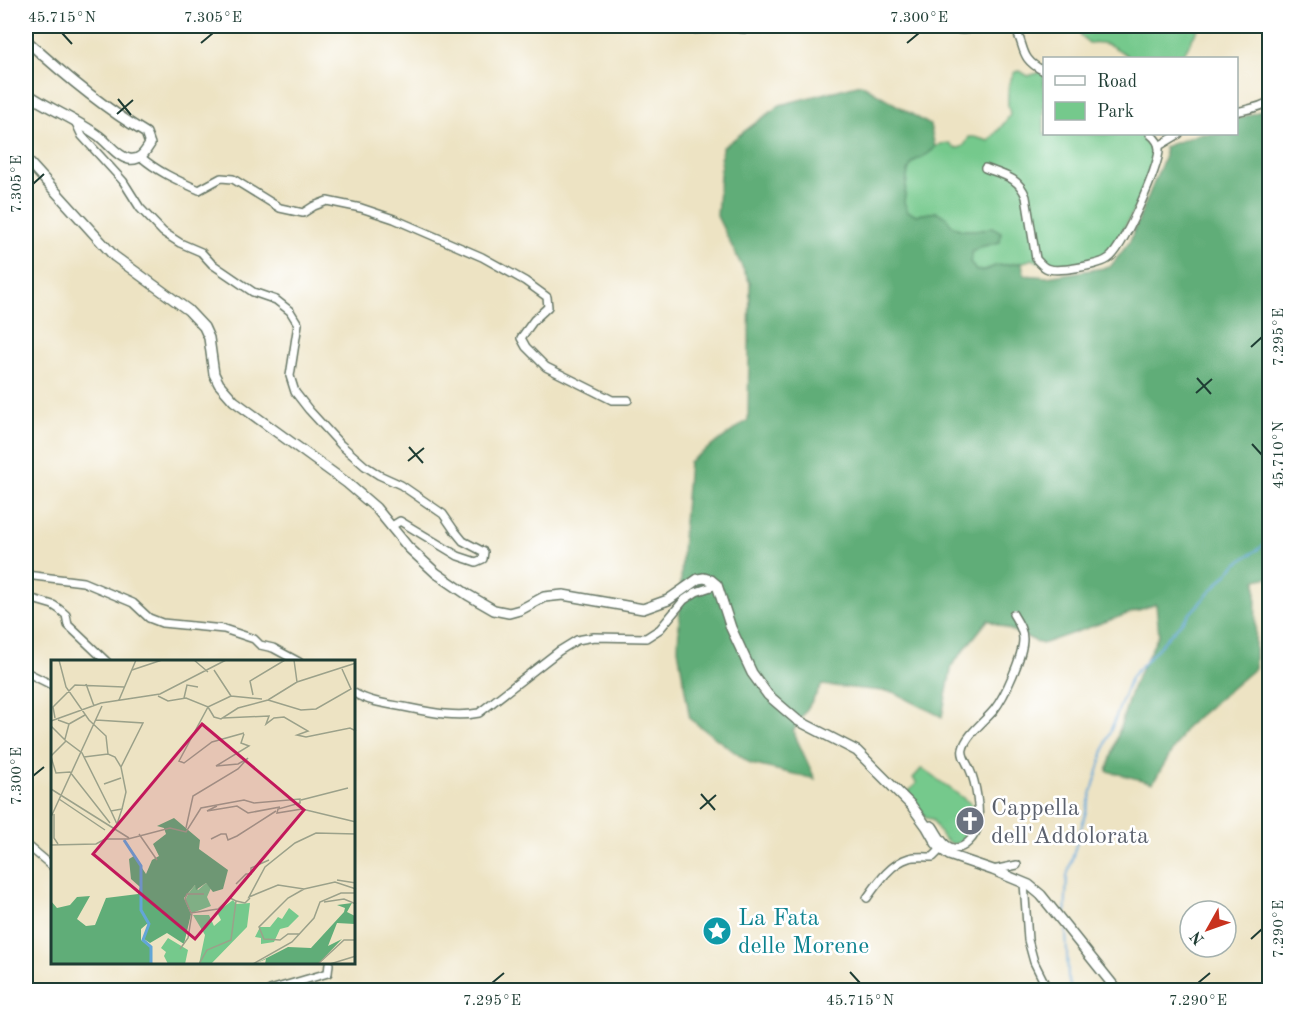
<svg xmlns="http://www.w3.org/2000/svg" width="1295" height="1016" font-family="'Old Standard TT',serif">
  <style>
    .green { fill: #75c98c; stroke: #4a8360; stroke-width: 1.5 }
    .forest { fill: #60ad78; stroke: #407556; stroke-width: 1.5 }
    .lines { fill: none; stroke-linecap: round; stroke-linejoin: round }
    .stream { stroke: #62a6d7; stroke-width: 2 }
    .minor-casing { stroke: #677766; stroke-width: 10 }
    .tertiary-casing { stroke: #677766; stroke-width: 12 }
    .minor { stroke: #fff; stroke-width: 7 }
    .tertiary { stroke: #fff; stroke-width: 9 }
    .ticks { fill: none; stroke: #1f3d34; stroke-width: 2 }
    .labels { text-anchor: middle; stroke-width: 5; stroke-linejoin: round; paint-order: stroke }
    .worship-label { font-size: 24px; fill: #5b616d; stroke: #fff; text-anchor: start }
    .culture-label { font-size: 24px; fill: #0d838f; stroke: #fff; text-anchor: start }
    .inset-river { fill: none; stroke: #62a6d7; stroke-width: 3 }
    .inset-road { fill: none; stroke: #9ba18a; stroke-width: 1.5 }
    .view { fill: #c2185b; fill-opacity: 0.15; stroke: #c2185b; stroke-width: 3 }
    .inset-edge { fill: none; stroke: #1f3d34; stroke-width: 3 }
    .neatline { fill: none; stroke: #1f3d34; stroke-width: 2 }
    .ticks-label { font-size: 15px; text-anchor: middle; fill: #1f3d34 }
  </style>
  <rect width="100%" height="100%" fill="#fff"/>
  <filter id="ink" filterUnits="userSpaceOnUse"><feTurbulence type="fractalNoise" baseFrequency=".0167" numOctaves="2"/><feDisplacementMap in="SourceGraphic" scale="12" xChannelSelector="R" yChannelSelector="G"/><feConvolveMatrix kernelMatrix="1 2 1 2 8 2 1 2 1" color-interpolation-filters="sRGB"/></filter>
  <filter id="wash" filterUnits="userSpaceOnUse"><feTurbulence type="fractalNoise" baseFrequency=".008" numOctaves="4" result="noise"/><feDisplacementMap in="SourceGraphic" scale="24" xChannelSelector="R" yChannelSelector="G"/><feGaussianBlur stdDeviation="1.35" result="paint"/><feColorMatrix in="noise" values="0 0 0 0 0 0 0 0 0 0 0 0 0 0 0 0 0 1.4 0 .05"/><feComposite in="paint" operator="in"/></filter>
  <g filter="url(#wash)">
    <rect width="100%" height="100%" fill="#ede3c3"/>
    <!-- green -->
    <g class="green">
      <path d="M1078,26H1200L1181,58H1126L1127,55C1112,46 1106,41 1089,43L1081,36Z"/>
      <path d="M1020,71L1028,76L1041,72L1044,73V134H1147L1152,145L1154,159L1137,205L1123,230L1115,248L1108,255L1094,260L1062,267L1050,266L1032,259C1019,265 1009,263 996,266C989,268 983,270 976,271L970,262L972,252L980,247L1000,242L992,227L983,230H962L952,226L946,217L937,212L917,215L907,211L904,202L908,170L910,166L918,158L932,151L935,147L940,144L950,143L954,148C963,149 965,145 969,137H974L989,141C993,136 1009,119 1010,114C1010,113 1008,106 1008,105C1007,96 1009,78 1015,72Z"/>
      <path d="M922,768L974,806L973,813L962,814L961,826L973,830C970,836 966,841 959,843C944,848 938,829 932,819L926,818L907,793L917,783L913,778Z"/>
    </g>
    <!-- forest -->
    <polygon class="forest" points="861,84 930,125 935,147 928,154 914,161 908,170 904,202 907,211 917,215 937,212 946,217 952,226 962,230 983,230 992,227 1001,232 1000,242 980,247 972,252 970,262 976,271 986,270 995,266 1022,263 1024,275 1047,277 1110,267 1129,243 1165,156 1164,147 1199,134 1236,134 1237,119 1269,108 1270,577 1256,580 1255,668 1187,726 1153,783 1107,771 1132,688 1159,634 1156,604 1042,644 988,620 952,665 942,717 893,692 822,685 793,731 815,779 751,764 690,719 678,649 683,535 689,462 748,420 750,283 717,216 722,148 780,105"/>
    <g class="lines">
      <!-- stream -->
      <g class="stream">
        <polyline points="1065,919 1067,876 1107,740 1131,677 1235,565 1270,541"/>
        <polyline points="1066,931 1068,977 1071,990"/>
      </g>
    </g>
  </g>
  <g filter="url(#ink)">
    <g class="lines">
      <!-- minor casing -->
      <g class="minor-casing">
        <g id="minor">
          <polyline points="664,26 687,30 731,27 744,29 769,28"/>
          <path d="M950,26C960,33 971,29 982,26"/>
          <path d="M1013,26C1027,45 1017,58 1044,71"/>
          <path d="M1236,112C1247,109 1261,108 1270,101"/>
          <polyline points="75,121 82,136 123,181 140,208 163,232 180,243 201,252 212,264 253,292 276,300 290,311 298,324 290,376 295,392 309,410 341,445 365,466 379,475 401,485 443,514 454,530 463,541 484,552 483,559 476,562 458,556 400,521 392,526"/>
          <polyline points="1159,146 1179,134"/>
          <path d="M141,157C158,172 179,181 199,190L221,178L233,179L280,208L303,213L314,206L327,201L361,208L394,219L482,257L525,281L547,297L548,307L534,320L521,338L526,347L546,367L612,400H628"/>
          <path d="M985,168C1003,175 1019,177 1026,197L1036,259C1039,262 1042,266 1046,268C1056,273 1101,265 1109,258C1122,250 1160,165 1159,149C1159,143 1155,138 1150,134"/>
          <polyline points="26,575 83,582 133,603 149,618 162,623 224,629 254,639 260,645 273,648 299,662"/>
          <polyline points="26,597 53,605 59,609 66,615 68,625 107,662"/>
          <polyline points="26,672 52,685"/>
          <path d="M354,693C369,702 387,704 404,707C429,712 454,718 479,713L559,651L577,640L594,637L646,638L660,629L684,600L696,592L717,585"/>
          <path d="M927,827L931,825L933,826C938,833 942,844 950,847C963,853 977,835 978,824C980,810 976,783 970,770C968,764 961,756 963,749C966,735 985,721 994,710C1005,696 1023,656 1023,639C1023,629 1017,621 1013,614"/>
          <polyline points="26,844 52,866"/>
          <polyline points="993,870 1017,865"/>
          <polyline points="1024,883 1028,940 1034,962 1048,990"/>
          <path d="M867,898C877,884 891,863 909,858C916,856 926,857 933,857L941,849"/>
          <polyline points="270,990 328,973 329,964"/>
        </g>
      </g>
      <!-- tertiary casing -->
      <g class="tertiary-casing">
        <g id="tertiary">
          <path d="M26,40C63,74 102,107 146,133L150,144C145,152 140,161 129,159C118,157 108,143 99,136C76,119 49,109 26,93"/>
          <polyline points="26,159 114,256 188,310 204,327 209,338 214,374 219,384 234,401 347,483 376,508 408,547 436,573 468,595 494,610 509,613 520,610 544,597 563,595 643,609 668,600 698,579 704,578 711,580 717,585 731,628 752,673 768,695 797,720 857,751 911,805 927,827 936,843 941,849 949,855 993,870 1029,885 1041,895 1117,990"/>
        </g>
      </g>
      <!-- minor -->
      <use href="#minor" class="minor"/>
      <!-- tertiary -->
      <use href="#tertiary" class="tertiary"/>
    </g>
  </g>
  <!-- ticks -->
  <path class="ticks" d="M62,33L72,44M201,43L213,33M907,43L919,33M118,99L131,115M117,114L133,100M33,184L44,174M1251,347L1262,337M1197,378L1211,394M1196,393L1212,379M1252,444L1262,455M409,447L423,463M408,461L424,448M33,776L44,767M701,794L715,810M700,809L716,795M1251,939L1262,929M850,972L860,983M492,983L504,973M1198,983L1210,973"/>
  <!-- icons -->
  <defs>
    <g id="church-disc" transform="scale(1.5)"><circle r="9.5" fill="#6b7280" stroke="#fff"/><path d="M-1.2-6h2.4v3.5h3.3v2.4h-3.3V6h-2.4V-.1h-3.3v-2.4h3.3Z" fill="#fff"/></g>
    <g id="sight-disc" transform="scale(1.5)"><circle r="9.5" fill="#0f9aa8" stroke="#fff"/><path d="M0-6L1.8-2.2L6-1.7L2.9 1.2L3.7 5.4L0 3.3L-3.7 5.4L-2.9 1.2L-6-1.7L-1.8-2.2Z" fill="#fff"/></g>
  </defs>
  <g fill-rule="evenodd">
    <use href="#church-disc" x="970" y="821"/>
    <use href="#sight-disc" x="717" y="931"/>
  </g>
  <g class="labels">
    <!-- worship labels -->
    <g class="worship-label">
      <text x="991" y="815">Cappella<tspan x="991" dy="28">dell'Addolorata</tspan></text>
    </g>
    <!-- culture labels -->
    <g class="culture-label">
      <text x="738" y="925">La Fata<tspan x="738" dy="28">delle Morene</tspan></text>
    </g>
  </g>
  <!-- overview -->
  <g transform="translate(51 660)">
    <rect width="304" height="304" fill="#ede3c3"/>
    <path d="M155,223L160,228L156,237L160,246L141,253L134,241L137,234L144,225L147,230ZM182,240L185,244L199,243L196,267L160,304H148L154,275L142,255H158L163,266L170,260L166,252ZM238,248L248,256L237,267L229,269L223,282L210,284V278L204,277L209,267H219L227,257L231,259ZM117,278L137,290L134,304H117L113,296L115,292L110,288Z" fill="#75c98c"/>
    <path d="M123,158L149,180L148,189L177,210L172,229L162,232L155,223L145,230L144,225L133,238L140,254L133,284L116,273L99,283L93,279L97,263L90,269V280L99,287L100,304H0V241L6,248L19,245L26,237L39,236L26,259L35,266L44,265L55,238L87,234L89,227L80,219L78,199L83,196L95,214L101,200L108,196L102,184L115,174L113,168L106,166ZM301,243L296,252L304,256V264L286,263L277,286L291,279L268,303L214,304L215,299L204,304L237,287L260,288L293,252L294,248L286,245Z" fill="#60ad78"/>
    <path class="inset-river" d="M73,180L90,206V250L98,264L92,280L100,287V304"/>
    <path class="inset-road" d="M8,0L15,27L38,60L55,76L57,94M143,0L157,12M243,0L246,22M81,10L111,0M163,10L180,36L211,39M35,24L43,46M202,35L199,21L234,0M107,36L117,41L135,38L157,47L180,36M133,38L136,25L147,27M68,40L85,0M217,40L250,50L265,49L300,29L291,9M4,58L2,47L24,25L73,27M172,58L218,56L215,64L223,58L233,57L257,71L246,75L255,77L299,68L305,71M7,60L18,64L14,79M45,60L92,63L70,107M0,61L50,43L109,34L175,0M18,64L34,55M0,66L15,81M193,73L161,82L133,103L128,101L157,47L163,57L170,59L187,48L217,40L246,22L305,3M193,74L190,83L198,86L165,106L187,104L196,99M0,96L15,81L31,93L60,151L71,149L66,164L60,151M0,97L5,113L19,112L59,163M33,97L57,94L64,97L70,107L75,132L71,149M53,124L70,118M0,129L78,178M8,139L54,170M250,140L297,128M166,146L156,151L186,146L197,153L229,147M3,154V178L7,184M0,157L51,46M135,168L142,136L187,109L197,98M88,174L106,200M305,174L265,173L244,183L214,207L198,237L227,225L253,229L284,222L305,229M160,179L170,174H175L177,180L186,176L225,151M0,185L45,184L54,179H77L119,168L135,172L150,148L193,140L203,143L249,139V143L227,149L226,153L251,149L305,162M286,220L305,223M185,224L195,214H200V208L218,200M153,234H136L134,239L140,253L167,249L179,238L185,241M273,242L293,239L305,244M249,274H237L229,280L213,279L208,267L237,238L253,229M129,289L137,278L141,253M148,304L156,290L180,280L185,241L194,243L199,238M202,304L241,282L263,258L269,242L290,233H305M267,304L293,280H305M279,304L305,296"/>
    <path class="view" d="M151,64L253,150L144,279L42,194Z"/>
    <rect width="304" height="304" class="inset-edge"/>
  </g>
  <!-- margin -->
  <rect width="1295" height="1016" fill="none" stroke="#fff" stroke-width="66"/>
  <!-- legend -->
  <rect x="1043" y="57" width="195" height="78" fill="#ffffff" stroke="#a5b1ae" stroke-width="1.5"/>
  <rect x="1055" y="76" width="30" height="9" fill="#ffffff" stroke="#a5b1ae" stroke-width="1.5"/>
  <text x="1097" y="87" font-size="18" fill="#1f3d34">Road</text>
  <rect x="1055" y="102" width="30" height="18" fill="#75c98c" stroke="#a5b1ae" stroke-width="1.5"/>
  <text x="1097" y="117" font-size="18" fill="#1f3d34">Park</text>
  <!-- north arrow -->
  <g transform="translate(1208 929) rotate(230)"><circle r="28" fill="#ffffff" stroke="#a5b1ae" stroke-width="1.5"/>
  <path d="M0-4.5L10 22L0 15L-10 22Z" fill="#c8321e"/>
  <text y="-9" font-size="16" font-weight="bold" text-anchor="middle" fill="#1f3d34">N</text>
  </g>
  <rect x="33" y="33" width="1229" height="950" class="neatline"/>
  <g class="ticks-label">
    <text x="62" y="22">45.715°N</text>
    <text x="213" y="22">7.305°E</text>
    <text x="919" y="22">7.300°E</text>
    <text transform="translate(16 184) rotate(-90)" y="5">7.305°E</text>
    <text transform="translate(1278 337) rotate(-90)" y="5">7.295°E</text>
    <text transform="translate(1278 455) rotate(-90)" y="5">45.710°N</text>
    <text transform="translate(16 776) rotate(-90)" y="5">7.300°E</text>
    <text transform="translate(1278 929) rotate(-90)" y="5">7.290°E</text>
    <text x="492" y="1005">7.295°E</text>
    <text x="860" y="1005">45.715°N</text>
    <text x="1198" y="1005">7.290°E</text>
  </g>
</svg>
